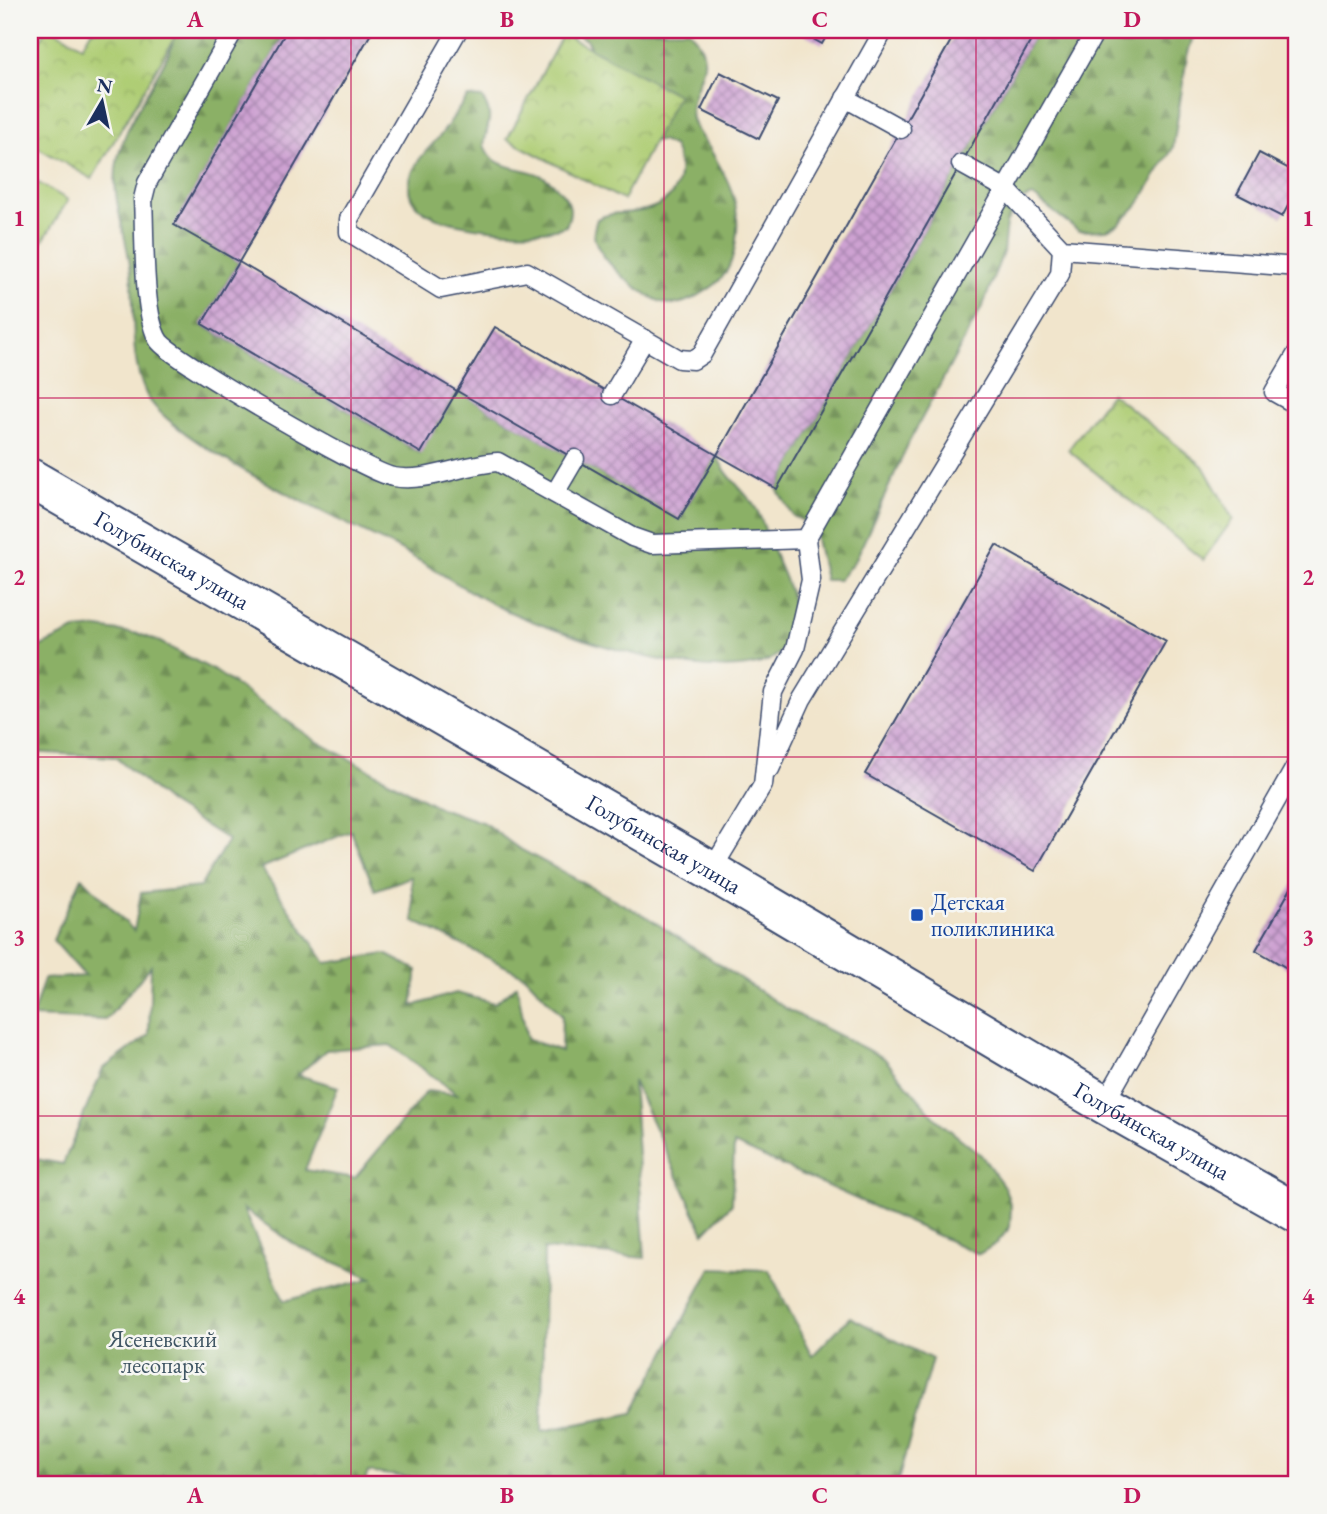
<svg xmlns="http://www.w3.org/2000/svg" width="1327" height="1514" font-family="'EB Garamond',serif">
  <style>
    .forest { fill: url(#forest-firs); stroke: #537062; stroke-width: 2; fill-rule: evenodd }
    .park { fill: url(#park-crowns); stroke: #657e69; stroke-width: 2 }
    .pitch { fill: #afcd74; stroke: #657e69; stroke-width: 2 }
    .building { fill: url(#building-cross-hatch) }
    .lines { fill: none; stroke-linecap: round; stroke-linejoin: round }
    .lane-casing { stroke: #3b4a6e; stroke-width: 21 }
    .secondary-casing { stroke: #3b4a6e; stroke-width: 42 }
    .lane { stroke: #fff; stroke-width: 18 }
    .secondary { stroke: #fff; stroke-width: 38 }
    .grid { fill: none; stroke: #c2185b; stroke-width: 2; stroke-opacity: 0.55 }
    .transit-dot { fill: #1a4fb4; stroke: #f6f6f2; stroke-width: 2.5 }
    .labels { text-anchor: middle; stroke-width: 5; stroke-linejoin: round; paint-order: stroke }
    .street-label { font-size: 23px; fill: #1b2f5e; stroke: #f6f6f2 }
    .transit-label { font-size: 23px; fill: #164399; stroke: #f6f6f2; text-anchor: start }
    .park-label { font-size: 23px; fill: #405664; stroke: #f6f6f2 }
    .neatline { fill: none; stroke: #c2185b; stroke-width: 2.5 }
    .grid-label { font-size: 23px; text-anchor: middle; font-weight: bold; fill: #c2185b }
  </style>
  <defs>
    <pattern id="forest-firs" width="22" height="20" patternUnits="userSpaceOnUse" patternTransform="scale(1.75)"><rect width="22" height="20" fill="#8bb066"/><path d="M5 1l3.5 6h-7zM16 11l3.5 6h-7z" fill="#719057"/></pattern>
    <pattern id="park-crowns" width="20" height="18" patternUnits="userSpaceOnUse" patternTransform="scale(1.75)"><rect width="20" height="18" fill="#afcd74"/><path d="M2 6a3 3 0 1 1 6 0M12 15a3 3 0 1 1 6 0" fill="none" stroke="#96b067"/></pattern>
    <pattern id="building-cross-hatch" width="8" height="8" patternUnits="userSpaceOnUse" patternTransform="scale(1.75)"><rect width="8" height="8" fill="#cea2d2"/><path d="M0 0l8 8M0 8l8-8" fill="none" stroke="#a684ae"/></pattern>
  </defs>
  <rect width="100%" height="100%" fill="#f6f6f2"/>
  <filter id="ink" filterUnits="userSpaceOnUse"><feTurbulence type="fractalNoise" baseFrequency=".0143" numOctaves="2"/><feDisplacementMap in="SourceGraphic" scale="14" xChannelSelector="R" yChannelSelector="G"/><feConvolveMatrix kernelMatrix="1 2 1 2 8 2 1 2 1" color-interpolation-filters="sRGB"/></filter>
  <filter id="wash" filterUnits="userSpaceOnUse"><feTurbulence type="fractalNoise" baseFrequency=".00686" numOctaves="4" result="noise"/><feDisplacementMap in="SourceGraphic" scale="28" xChannelSelector="R" yChannelSelector="G"/><feGaussianBlur stdDeviation="1.57" result="paint"/><feColorMatrix in="noise" values="0 0 0 0 0 0 0 0 0 0 0 0 0 0 0 0 0 1.4 0 .05"/><feComposite in="paint" operator="in"/></filter>
  <g filter="url(#wash)">
    <rect width="100%" height="100%" fill="#f1e5cc"/>
    <!-- forest -->
    <g class="forest">
      <path d="M173,30H287L175,225L239,262L202,325L420,453L457,391L679,519L717,455C725,477 743,488 755,507C763,519 766,536 772,549C784,577 807,617 785,647C746,703 545,630 495,605C458,587 425,561 387,543C336,519 169,441 146,394C127,353 137,309 130,265C125,229 109,194 118,157C128,117 156,83 172,46Z"/>
      <path d="M571,30H689C725,68 685,84 692,119C694,128 702,138 708,146C727,177 742,203 736,240C735,251 731,266 724,275C716,287 684,307 669,304C647,301 595,259 594,234C593,230 596,223 597,219C610,212 620,214 634,212C673,207 688,183 674,147L662,141H648L592,54L587,41Z"/>
      <polygon points="1037,30 1195,30 1187,56 1173,148 1138,205 1119,224 1107,230 1079,231 1033,196 1018,201 1006,224 1003,252 984,303 909,442 856,559 839,580 825,580 815,534 806,522 793,516 777,489"/>
      <path d="M468,97L482,98C495,116 487,126 484,145C486,150 488,155 493,159C516,175 537,163 561,192C572,204 572,212 566,226C542,235 501,231 475,227C443,222 390,211 416,165C423,152 435,143 443,132C452,120 458,108 468,97Z"/>
      <path d="M98,628L139,634L158,641L215,671L316,741L440,808L484,823L518,848L647,917L788,1010L884,1058L936,1119L981,1155L1005,1188L1011,1207L1010,1227L997,1243L979,1254L734,1144L732,1204L704,1233L633,1081L645,1258L544,1249L542,1431L633,1413L711,1268L769,1270L812,1356L850,1317L932,1359L897,1484H456L368,1472L364,1484H30V1158L63,1164L103,1069L149,1035L151,966L106,1020L32,1017L44,979L85,976L53,940L82,877L134,931L141,893L200,887L228,840L169,803L115,757L30,752V645L37,648L75,630ZM351,831L375,890L411,877L414,921L525,976L562,1015L561,1051L527,1039L517,985L495,1003L456,993L412,1006L417,970L386,954L326,963L261,868ZM390,1045L457,1094L427,1091L355,1178L305,1170L338,1087L298,1075L326,1050ZM243,1209L299,1247L372,1278L284,1301Z"/>
    </g>
    <!-- park -->
    <g class="park">
      <polygon points="46,30 54,30 82,46 92,30 179,30 92,179 30,143 30,58"/>
      <polygon points="563,34 678,95 623,200 507,139"/>
      <polygon points="1111,393 1203,466 1233,519 1203,560 1068,450"/>
    </g>
    <!-- pitch -->
    <polygon class="pitch" points="30,178 68,200 36,252 30,248"/>
    <g id="blocks">
      <!-- building -->
      <g class="building">
        <polygon points="287,30 373,30 239,262 174,225"/>
        <polygon points="797,30 830,30 822,44"/>
        <polygon points="957,30 1037,30 777,489 717,455 679,519 457,391 495,327 717,455"/>
        <polygon points="720,72 778,101 759,139 701,110"/>
        <polygon points="1259,153 1297,173 1297,189 1282,217 1237,194"/>
        <polygon points="239,262 457,391 421,453 202,324"/>
        <polygon points="996,545 1166,641 1035,871 865,774"/>
        <polygon points="1294,883 1297,885 1297,974 1256,950"/>
      </g>
    </g>
  </g>
  <g filter="url(#ink)">
    <use href="#blocks" fill-opacity="0" stroke="#3b4a6e" stroke-width="2"/>
    <g class="lines">
      <!-- lane casing -->
      <g class="lane-casing">
        <g id="lane">
          <path d="M234,30L147,183L143,199C145,232 142,315 159,341C172,359 368,473 393,477C427,483 463,464 498,462L632,537L652,544L806,539"/>
          <polyline points="458,30 349,219 349,232 441,289 527,272 679,359 693,360 702,354 884,30"/>
          <polyline points="845,98 901,129"/>
          <polyline points="961,164 1006,189 1062,249 1297,267"/>
          <polyline points="1297,353 1274,392 1297,405"/>
          <polyline points="612,395 645,339"/>
          <polyline points="555,493 575,459"/>
          <polyline points="770,769 802,699 1060,274 1062,249"/>
          <polyline points="711,871 763,785 773,692 795,649 811,580 806,539 1096,30"/>
          <polyline points="1104,1104 1297,764"/>
        </g>
      </g>
      <!-- secondary casing -->
      <g class="secondary-casing">
        <g id="secondary">
          <path id="s1" d="M30,478L711,871L1104,1104L1297,1213"/>
        </g>
      </g>
      <!-- lane -->
      <use href="#lane" class="lane"/>
      <!-- secondary -->
      <use href="#secondary" class="secondary"/>
    </g>
  </g>
  <!-- grid -->
  <path class="grid" d="M351,30V1484M664,30V1484M976,30V1484M30,398H1297M30,757H1297M30,1116H1297"/>
  <!-- markers -->
  <rect class="transit-dot" x="910" y="908" width="14" height="14" rx="3.5"/>
  <g class="labels">
    <!-- street labels -->
    <g class="street-label">
      <text dy="8" stroke="none"><textPath href="#s1" startOffset="164">Голубинская улица</textPath></text>
      <text dy="8" stroke="none"><textPath href="#s1" startOffset="732">Голубинская улица</textPath></text>
      <text dy="8" stroke="none"><textPath href="#s1" startOffset="1298">Голубинская улица</textPath></text>
    </g>
    <!-- transit labels -->
    <g class="transit-label">
      <text x="931" y="910">Детская<tspan x="931" dy="26">поликлиника</tspan></text>
    </g>
    <!-- park labels -->
    <g class="park-label">
      <text x="163" y="1347">Ясеневский<tspan x="163" dy="26">лесопарк</tspan></text>
    </g>
  </g>
  <!-- margin -->
  <rect width="1327" height="1514" fill="none" stroke="#f6f6f2" stroke-width="77"/>
  <!-- north arrow -->
  <g transform="translate(102 102) rotate(9)" stroke="#f6f6f2" stroke-width="5" paint-order="stroke">
  <path d="M0-5L12 26L0 18L-12 26Z" fill="#1b2f5e"/>
  <text y="-10" font-size="19" font-weight="bold" text-anchor="middle" fill="#1b2f5e">N</text>
  </g>
  <rect x="38" y="38" width="1250" height="1438" class="neatline"/>
  <g class="grid-label">
    <text x="195" y="27">A</text>
    <text x="507" y="27">B</text>
    <text x="820" y="27">C</text>
    <text x="1132" y="27">D</text>
    <text x="19" y="226">1</text>
    <text x="1308" y="226">1</text>
    <text x="19" y="585">2</text>
    <text x="1308" y="585">2</text>
    <text x="19" y="945">3</text>
    <text x="1308" y="945">3</text>
    <text x="19" y="1304">4</text>
    <text x="1308" y="1304">4</text>
    <text x="195" y="1503">A</text>
    <text x="507" y="1503">B</text>
    <text x="820" y="1503">C</text>
    <text x="1132" y="1503">D</text>
  </g>
</svg>
